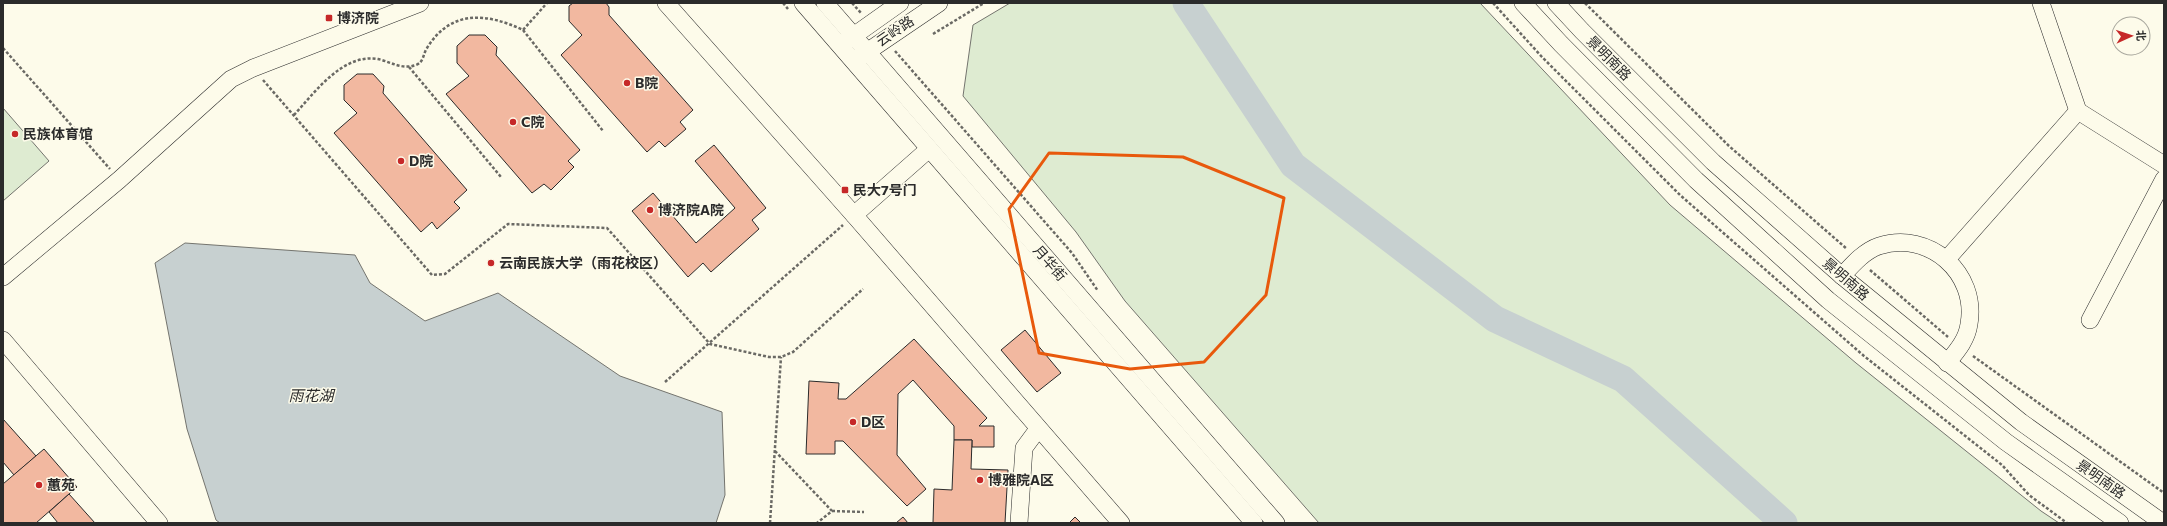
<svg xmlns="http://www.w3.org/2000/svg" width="2167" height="526" font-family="Commissioner,'Noto Sans SC',sans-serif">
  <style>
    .green { fill: #deebd1; stroke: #74746e }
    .water { fill: #c7d0d0; stroke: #74746e }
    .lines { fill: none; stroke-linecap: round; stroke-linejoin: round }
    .river { stroke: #c7d0d0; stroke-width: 27 }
    .building { fill: #f2b8a0; stroke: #2b2b2b }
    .minor-casing { stroke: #2b2b2b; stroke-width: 18 }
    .path { stroke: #6a6964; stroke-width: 2.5; stroke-dasharray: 3 2; stroke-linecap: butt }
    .minor { stroke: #fdfbea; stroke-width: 17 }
    .marked { fill: none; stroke: #e8590c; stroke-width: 3; stroke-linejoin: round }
    .poi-dot { fill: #c62828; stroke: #fdfbea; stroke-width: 1.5 }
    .labels { text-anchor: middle; stroke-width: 3; stroke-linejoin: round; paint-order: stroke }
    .poi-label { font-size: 14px; font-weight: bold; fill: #2b2b2b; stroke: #fdfbea; text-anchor: start }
    .street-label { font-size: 14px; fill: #2b2b2b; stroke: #fdfbea }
    .water-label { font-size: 15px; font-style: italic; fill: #2b2b2b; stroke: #fdfbea }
  </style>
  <rect width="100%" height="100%" fill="#fdfbea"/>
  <!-- green -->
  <g class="green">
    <polygon points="1010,3 1480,3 1670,205 1856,363 2041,511 2059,523 1319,523 1125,301 1076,232 963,96 973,25"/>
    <polygon points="3,108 49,161 3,201"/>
  </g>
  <!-- water -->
  <polygon class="water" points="185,243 355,255 370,283 425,321 498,293 620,376 722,412 725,495 716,523 220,523 216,520 187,429 155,263"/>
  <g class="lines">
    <!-- river -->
    <polyline class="river" points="1186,3 1293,165 1495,319 1623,379 1784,523"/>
  </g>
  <!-- building -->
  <g class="building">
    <polygon points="573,3 606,3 609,7 609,15 693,110 680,122 686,129 665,147 659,141 647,152 561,55 582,35 569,21 569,6"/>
    <polygon points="469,35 485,35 497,47 496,55 580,150 568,161 574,167 551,190 544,184 532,193 446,94 469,76 457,63 457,46"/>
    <polygon points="357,74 373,74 384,86 383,93 467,190 454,202 460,208 437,229 432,222 421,232 334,133 357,113 344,100 344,85"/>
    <polygon points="714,145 766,208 752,220 759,229 711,272 703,263 688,277 632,211 653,193 696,243 735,208 695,161"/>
    <polygon points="1025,330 1061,373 1037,392 1001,350"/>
    <polygon points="914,339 987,418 979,426 994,426 994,447 972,447 972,440 954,440 954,426 913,380 898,394 897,455 926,489 907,506 843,441 835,441 835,454 806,454 809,381 839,383 838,399 846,399"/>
    <polygon points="3,419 36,456 14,475 3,462"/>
    <polygon points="954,440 972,440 971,469 1008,470 1005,523 933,523 934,489 952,490"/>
    <polygon points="44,449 77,487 36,523 3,523 3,484"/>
    <polygon points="69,494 95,523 58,523 49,512"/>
    <polygon points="903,517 908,523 896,523"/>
    <polygon points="1075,517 1081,523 1069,523"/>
  </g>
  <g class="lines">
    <!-- minor casing -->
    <g class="minor-casing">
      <g id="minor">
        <polyline points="666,3 854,215 1121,523"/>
        <polyline points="803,3 1254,523"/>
        <polyline points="825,3 1276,523"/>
        <polyline points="1523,3 1561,44 1696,180 1828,300 2006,442 2120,523"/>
        <polyline points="1556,3 1582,31 1713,162 1842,276 2021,422 2163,523"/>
        <polyline points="2041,3 2078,111 2164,165"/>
        <polyline points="845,42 900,3"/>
        <polyline points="858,58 939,3"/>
        <polyline points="854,215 929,149"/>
        <polyline points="1947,259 2078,111"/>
        <path d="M1842,276C1852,265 1864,251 1879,246C1929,230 1978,273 1969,324C1967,340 1956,352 1947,363"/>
        <polyline points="3,277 119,180 231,79 253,68 420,3"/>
        <polyline points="2090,320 2164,179"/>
        <polyline points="3,340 159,523"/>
        <polyline points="1019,523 1024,448 1038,429"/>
      </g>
    </g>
    <!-- path -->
    <g class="path">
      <polyline points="783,3 788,9"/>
      <polyline points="852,3 861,13"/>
      <polyline points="1493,3 1542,57 1680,195 1864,356 2002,465 2029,495 2067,523"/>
      <polyline points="1585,3 1729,146 1847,249"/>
      <polyline points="523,30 603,131"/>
      <polyline points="933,34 984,3"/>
      <polyline points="3,48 110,169"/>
      <polyline points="895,51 1072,253 1098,291"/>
      <polyline points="409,67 501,177"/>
      <polyline points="263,80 432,275 445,274 508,224 607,228 710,344 769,357 781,357 793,352 863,289"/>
      <path d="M294,115C315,92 343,53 378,59C391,62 402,70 416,65C424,62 423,54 427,48C451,9 487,13 523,30L547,3"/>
      <polyline points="1870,270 1948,337"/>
      <polyline points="1973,356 2164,493"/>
      <polyline points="665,382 843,225"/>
      <polyline points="775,451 832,511 817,523"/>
      <polyline points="832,511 864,512"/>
      <polyline points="770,523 781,357"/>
    </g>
    <!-- minor -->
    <use href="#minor" class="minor"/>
  </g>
  <!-- marked area -->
  <path class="marked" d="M1049,153L1183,157L1284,198L1266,295L1204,362L1130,369L1039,353L1009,209Z"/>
  <!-- markers -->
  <g class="poi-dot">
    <rect x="325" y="14" width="8" height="8" rx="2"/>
    <circle cx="627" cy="83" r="4"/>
    <circle cx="513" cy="122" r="4"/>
    <circle cx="15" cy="134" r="4"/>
    <circle cx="401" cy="161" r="4"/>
    <rect x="841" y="186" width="8" height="8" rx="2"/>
    <circle cx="650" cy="210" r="4"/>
    <circle cx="491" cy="263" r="4"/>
    <circle cx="853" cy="422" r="4"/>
    <circle cx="980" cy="480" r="4"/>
    <circle cx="39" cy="485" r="4"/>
  </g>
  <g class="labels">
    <!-- poi labels -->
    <g class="poi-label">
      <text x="337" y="23">博济院</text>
      <text x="635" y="88">B院</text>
      <text x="521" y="127">C院</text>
      <text x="23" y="139">民族体育馆</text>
      <text x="409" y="166">D院</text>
      <text x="853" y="195">民大7号门</text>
      <text x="658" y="215">博济院A院</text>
      <text x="499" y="268">云南民族大学（雨花校区）</text>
      <text x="861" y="427">D区</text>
      <text x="988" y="485">博雅院A区</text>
      <text x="47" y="490">蕙苑</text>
    </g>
    <!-- street labels -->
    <g class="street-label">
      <text transform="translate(895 31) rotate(-34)" y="5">云岭路</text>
      <text transform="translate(1609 58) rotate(45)" y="5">景明南路</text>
      <text transform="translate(1050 263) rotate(49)" y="5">月华街</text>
      <text transform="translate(1846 279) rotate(41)" y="5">景明南路</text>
      <text transform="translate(2101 479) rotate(35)" y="5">景明南路</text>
    </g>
    <!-- water labels -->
    <g class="water-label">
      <text x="311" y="401">雨花湖</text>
    </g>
  </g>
  <!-- border -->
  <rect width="2167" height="526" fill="none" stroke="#2b2b2b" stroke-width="8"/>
  <!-- north arrow -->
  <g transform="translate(2131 36) rotate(87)"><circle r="19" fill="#fdfbea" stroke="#a9a89e"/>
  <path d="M0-3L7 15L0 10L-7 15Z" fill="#c62828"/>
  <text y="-6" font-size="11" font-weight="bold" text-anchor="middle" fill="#2b2b2b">北</text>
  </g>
</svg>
